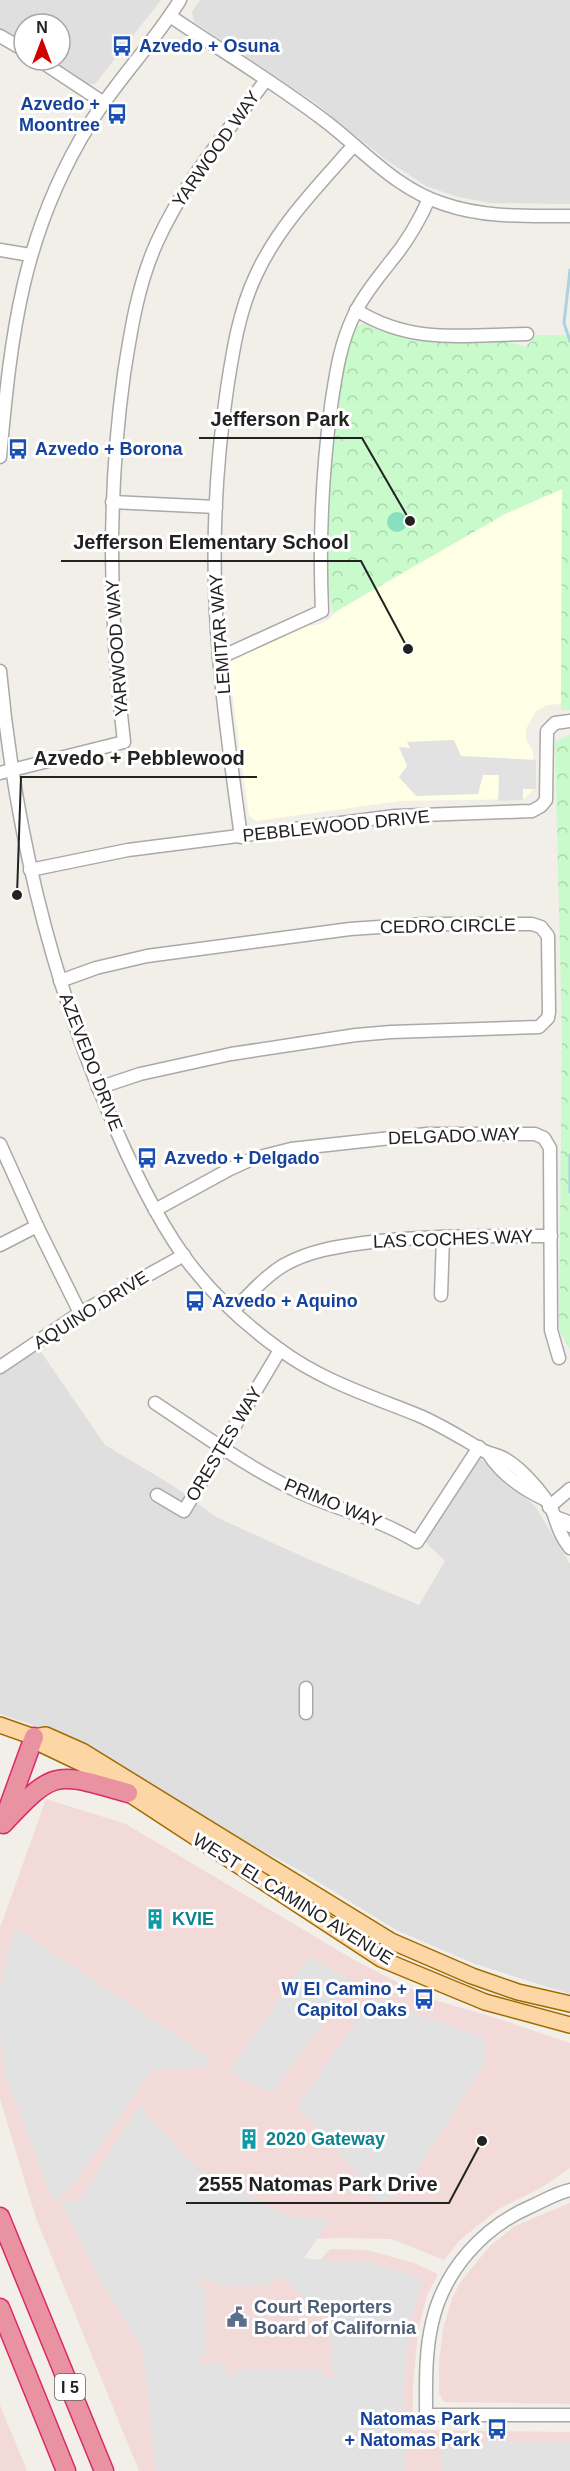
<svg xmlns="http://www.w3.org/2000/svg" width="570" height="2471" font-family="Helvetica,sans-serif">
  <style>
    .residential { fill: #e0dfdf }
    .commercial { fill: #f2dad9 }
    .education { fill: #ffffe5 }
    .park { fill: url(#park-crowns) }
    .pitch { fill: #88e0be }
    .parking { fill: #e2e2e2; fill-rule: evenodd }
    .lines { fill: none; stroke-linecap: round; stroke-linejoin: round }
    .stream { stroke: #aad3df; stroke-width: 3 }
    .minor-casing { stroke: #a9a9a9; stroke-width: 15 }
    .major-casing { stroke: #a06b00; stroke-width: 18 }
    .highway-casing { stroke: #dc2a67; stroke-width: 21 }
    .minor { stroke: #fff; stroke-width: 12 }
    .major { stroke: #fcd6a4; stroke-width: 15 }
    .highway { stroke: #e892a2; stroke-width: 18 }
    .labels { text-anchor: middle; stroke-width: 6; stroke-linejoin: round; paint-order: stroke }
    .shield { fill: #fff; stroke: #646464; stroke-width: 1.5 }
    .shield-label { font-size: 16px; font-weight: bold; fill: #222 }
    .transit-label { font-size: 18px; font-weight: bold; fill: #164399; stroke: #fff; text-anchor: start }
    .street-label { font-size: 18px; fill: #222; stroke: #fff }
    .culture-label { font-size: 18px; font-weight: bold; fill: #0d838f; stroke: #fff; text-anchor: start }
    .service-label { font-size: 18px; font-weight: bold; fill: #4e5e75; stroke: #fff; text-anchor: start }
    .leader { fill: none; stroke: #222; stroke-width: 2 }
    .callout-dot { fill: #222; stroke: #fff; stroke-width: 2 }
    .callout-label { font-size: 20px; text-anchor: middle; font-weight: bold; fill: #222; stroke: #fff; stroke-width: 6; stroke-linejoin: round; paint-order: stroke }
  </style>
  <defs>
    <pattern id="park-crowns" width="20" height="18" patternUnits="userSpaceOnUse" patternTransform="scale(1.5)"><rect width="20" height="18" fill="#c8facc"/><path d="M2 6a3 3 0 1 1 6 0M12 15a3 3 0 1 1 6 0" fill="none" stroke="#acd6af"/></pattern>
  </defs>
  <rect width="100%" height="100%" fill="#f2efe9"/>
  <!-- residential -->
  <g class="residential">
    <polygon points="0,0 161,0 95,84 84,84 48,60 60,60 60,24 24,24 24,45 0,29"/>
    <polygon points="200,0 570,0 570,204 490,203 458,197 426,186 386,160 314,102 194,22 192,12"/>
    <polygon points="39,1349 105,1445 172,1485 216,1517 308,1559 419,1605 445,1561 425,1542 480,1458 535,1506 570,1564 570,1994 475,1964 396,1930 299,1870 204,1820 70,1738 0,1714 0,1375"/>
  </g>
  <!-- commercial -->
  <g class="commercial">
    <polygon points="46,1799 126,1824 354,1960 431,1999 493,2017 570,2043 570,2168 544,2186 497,2210 459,2241 444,2260 392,2239 340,2238 314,2239 303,2259 320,2260 330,2249 367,2250 414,2263 438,2274 427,2295 418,2331 413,2386 413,2430 570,2432 570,2471 139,2471 36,2218 0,2099 0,1928"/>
    <polygon points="570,2203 570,2404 444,2402 439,2393 439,2362 443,2329 453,2296 462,2280 490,2246 515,2226"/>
    <polygon points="0,2405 27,2471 0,2471"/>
  </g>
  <!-- education -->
  <polygon class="education" points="562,489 561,704 547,705 536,711 526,729 526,739 533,752 534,789 524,799 400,801 256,821 249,816 231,684 230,662 302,627 317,625 328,620 338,610 505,513"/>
  <!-- park -->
  <g class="park">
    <polygon points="364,324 383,332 418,339 501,338 524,347 532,341 536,335 570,335 570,710 561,710 561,704 562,489 505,514 333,613 327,585 326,541 330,460 343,361 355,326"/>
    <polygon points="570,735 570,1349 559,1330 562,1038 555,742"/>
  </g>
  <!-- pitch -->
  <circle class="pitch" cx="397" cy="522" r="10"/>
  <!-- parking -->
  <g class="parking">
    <polygon points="454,740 461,756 536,760 536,789 523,789 523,800 498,801 499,775 483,775 478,794 416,796 399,777 407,766 399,747 410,748 407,742"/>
    <polygon points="15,1928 209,2057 205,2068 151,2070 73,2186 53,2201 5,2074 0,2036 0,1986"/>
    <polygon points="309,1956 352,1982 272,2094 229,2072"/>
    <polygon points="372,1998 485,2038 486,2062 404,2190 378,2204 359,2176 297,2106"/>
    <path d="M139,2106L195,2167L288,2216L330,2220L304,2258L336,2261H367L423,2279L408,2330L404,2395L406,2471H156L143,2352L95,2270L60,2200L79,2201ZM203,2279L212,2280V2285H269V2279H285L308,2302V2312H330L331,2371L337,2372V2377L322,2376V2369H232V2376H228L225,2373L229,2367L221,2361L217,2365H215V2358H211V2365L200,2362L199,2357H206L205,2286L198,2285L199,2281Z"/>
    <polygon points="442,2441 570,2441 570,2471 441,2471"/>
  </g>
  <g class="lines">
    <!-- stream -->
    <g class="stream">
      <polyline points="570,270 564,323 570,341"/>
      <polyline points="570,1155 570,1192"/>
    </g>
    <!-- minor casing -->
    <g class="minor-casing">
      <g id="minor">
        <path d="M170,16C223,52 279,85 329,124C366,153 397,189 444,204C485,218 527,216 570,216"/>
        <polyline points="0,36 24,50"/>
        <polyline points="39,60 104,103"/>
        <polyline points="0,250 30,255"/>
        <path d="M356,310C412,345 464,335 527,334"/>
        <path d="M0,457C11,334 22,234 89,125C116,81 153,44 180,0"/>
        <polyline points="112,502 216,507"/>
        <path d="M219,658L322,611C319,542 322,474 331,406C336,373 340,343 355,313C364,294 378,278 391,261C407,242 419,221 429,199"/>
        <path d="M0,671C14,821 47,966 106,1106C127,1157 151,1209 183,1255C209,1291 243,1323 279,1349C322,1381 371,1396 420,1416C443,1426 463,1439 484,1451C491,1454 499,1455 505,1459C522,1469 550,1499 555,1518C559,1530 562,1538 570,1548"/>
        <path d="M0,773L124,742C109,620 107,497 124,374C131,329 138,284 157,242C184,182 227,132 266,80"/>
        <path d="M241,837C233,777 224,717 219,656C211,567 214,477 227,389C233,350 239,311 256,275C279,225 318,186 354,145"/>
        <polyline points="30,870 128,850 395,816 532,811 541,806 546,800 547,731 555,723 570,721"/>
        <polyline points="60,981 96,968 147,956 350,929 423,924 532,924 541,927 548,936 549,1012 548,1018 539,1027 391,1032 356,1035 231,1054 140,1074 98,1088"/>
        <polyline points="0,1144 37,1226 80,1313"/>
        <polyline points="155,1210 230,1169 252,1159 291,1149 427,1134 535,1134 544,1138 550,1148 551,1330 559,1358"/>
        <polyline points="0,1245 37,1226"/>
        <polyline points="441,1295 443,1237"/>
        <path d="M233,1311C249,1295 264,1277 284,1265C309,1251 335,1247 363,1243C425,1235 488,1236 551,1236"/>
        <polyline points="0,1367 80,1313 184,1255"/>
        <path d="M155,1403C202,1434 248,1468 299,1492C339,1510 380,1519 417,1542L479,1447"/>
        <path d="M488,1453C501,1474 521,1488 544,1499"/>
        <polyline points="157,1495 184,1511 280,1350"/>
        <polyline points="549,1507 570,1489"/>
        <polyline points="555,1517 566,1521 570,1526"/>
        <polyline points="306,1713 306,1688"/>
        <path d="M570,2190C556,2193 545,2200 532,2206C483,2227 444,2270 432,2323C425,2353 426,2384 426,2415H570"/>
      </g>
    </g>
    <!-- major casing -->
    <g class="major-casing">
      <g id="major">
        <polyline points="0,1725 34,1737 43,1745 85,1765 381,1959 485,2002 570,2025"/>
        <polyline points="34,1737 46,1735 82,1751 391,1941 472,1976 518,1992 570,2004"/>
      </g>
    </g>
    <!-- highway casing -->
    <g class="highway-casing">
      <g id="highway">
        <polyline points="5,1817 34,1737"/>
        <path d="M3,1824C56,1767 56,1773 128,1793"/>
        <polyline points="0,2217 104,2471"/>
        <polyline points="0,2308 66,2471"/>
      </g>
    </g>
    <!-- minor -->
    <use href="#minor" class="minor"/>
    <!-- major -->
    <use href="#major" class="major"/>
    <!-- highway -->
    <use href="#highway" class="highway"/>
  </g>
  <!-- icons -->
  <defs>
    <g id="bus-bare" transform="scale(1.62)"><path d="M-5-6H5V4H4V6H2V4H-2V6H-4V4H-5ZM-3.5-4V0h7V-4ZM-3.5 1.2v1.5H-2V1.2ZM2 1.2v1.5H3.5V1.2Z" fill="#1a4fb4" stroke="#fff" stroke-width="2.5" paint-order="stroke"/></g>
    <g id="building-bare" transform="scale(1.62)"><path d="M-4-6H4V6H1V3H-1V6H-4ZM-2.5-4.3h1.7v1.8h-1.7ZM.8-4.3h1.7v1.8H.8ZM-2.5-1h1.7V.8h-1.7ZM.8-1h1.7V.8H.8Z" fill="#0f9aa8" stroke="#fff" stroke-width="2.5" paint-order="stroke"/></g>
    <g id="civic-bare" transform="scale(1.62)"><path d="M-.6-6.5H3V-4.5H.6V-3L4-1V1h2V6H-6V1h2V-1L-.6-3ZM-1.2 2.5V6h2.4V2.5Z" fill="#5c6f8a" stroke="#fff" stroke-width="2.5" paint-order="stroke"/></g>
  </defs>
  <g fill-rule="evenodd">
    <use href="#bus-bare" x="122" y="46"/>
    <use href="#bus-bare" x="117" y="114"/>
    <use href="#bus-bare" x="18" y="449"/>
    <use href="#bus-bare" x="147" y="1158"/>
    <use href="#bus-bare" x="195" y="1301"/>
    <use href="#building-bare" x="155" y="1919"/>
    <use href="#bus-bare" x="424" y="1999"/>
    <use href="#building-bare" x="249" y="2139"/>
    <use href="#civic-bare" x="237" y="2317"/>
    <use href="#bus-bare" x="497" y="2429"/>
  </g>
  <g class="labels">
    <!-- shield labels -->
    <rect class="shield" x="55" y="2374" width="30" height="26" rx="4.5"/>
    <g class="shield-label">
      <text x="70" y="2393">I 5</text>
    </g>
    <!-- transit labels -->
    <g class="transit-label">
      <text x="139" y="52">Azvedo + Osuna</text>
      <text x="100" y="110" text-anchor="end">Azvedo +<tspan x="100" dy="21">Moontree</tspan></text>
      <text x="35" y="455">Azvedo + Borona</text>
      <text x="164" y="1164">Azvedo + Delgado</text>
      <text x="212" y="1307">Azvedo + Aquino</text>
      <text x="407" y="1995" text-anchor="end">W El Camino +<tspan x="407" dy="21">Capitol Oaks</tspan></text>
      <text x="480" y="2425" text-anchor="end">Natomas Park<tspan x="480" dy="21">+ Natomas Park</tspan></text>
    </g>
    <!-- street labels -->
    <g class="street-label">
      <text transform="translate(216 149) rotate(-55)" y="6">YARWOOD WAY</text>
      <text transform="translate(220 634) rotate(-94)" y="6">LEMITAR WAY</text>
      <text transform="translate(117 648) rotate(-94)" y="6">YARWOOD WAY</text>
      <text transform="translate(336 826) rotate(-6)" y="6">PEBBLEWOOD DRIVE</text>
      <text transform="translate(448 926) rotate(-1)" y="6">CEDRO CIRCLE</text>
      <text transform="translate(91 1062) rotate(69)" y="6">AZEVEDO DRIVE</text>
      <text transform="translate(454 1136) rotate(-2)" y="6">DELGADO WAY</text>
      <text transform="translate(453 1239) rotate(-2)" y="6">LAS COCHES WAY</text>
      <text transform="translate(91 1310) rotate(-32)" y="6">AQUINO DRIVE</text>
      <text transform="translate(224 1444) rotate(-59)" y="6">ORESTES WAY</text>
      <text transform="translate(333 1503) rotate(22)" y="6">PRIMO WAY</text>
      <text transform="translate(293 1899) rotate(32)" y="6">WEST EL CAMINO AVENUE</text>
    </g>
    <!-- culture labels -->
    <g class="culture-label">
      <text x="172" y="1925">KVIE</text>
      <text x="266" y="2145">2020 Gateway</text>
    </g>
    <!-- service labels -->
    <g class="service-label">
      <text x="254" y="2313">Court Reporters<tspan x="254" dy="21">Board of California</tspan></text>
    </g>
  </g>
  <!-- callouts -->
  <path class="leader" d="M410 521L362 438H199M408 649L361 561H61M17 895L21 777H257M482 2141L449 2203H186"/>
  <g class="callout-dot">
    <circle cx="410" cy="521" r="6"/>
    <circle cx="408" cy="649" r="6"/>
    <circle cx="17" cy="895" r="6"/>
    <circle cx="482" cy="2141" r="6"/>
  </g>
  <g class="callout-label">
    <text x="280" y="426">Jefferson Park</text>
    <text x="211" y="549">Jefferson Elementary School</text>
    <text x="139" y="765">Azvedo + Pebblewood</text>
    <text x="318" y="2191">2555 Natomas Park Drive</text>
  </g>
  <!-- north arrow -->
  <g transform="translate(42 42)"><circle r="28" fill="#ffffff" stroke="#a7a7a7" stroke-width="1.5"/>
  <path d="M0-4.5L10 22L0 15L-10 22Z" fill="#d40000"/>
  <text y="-9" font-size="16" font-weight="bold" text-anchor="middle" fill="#222222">N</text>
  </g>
</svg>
